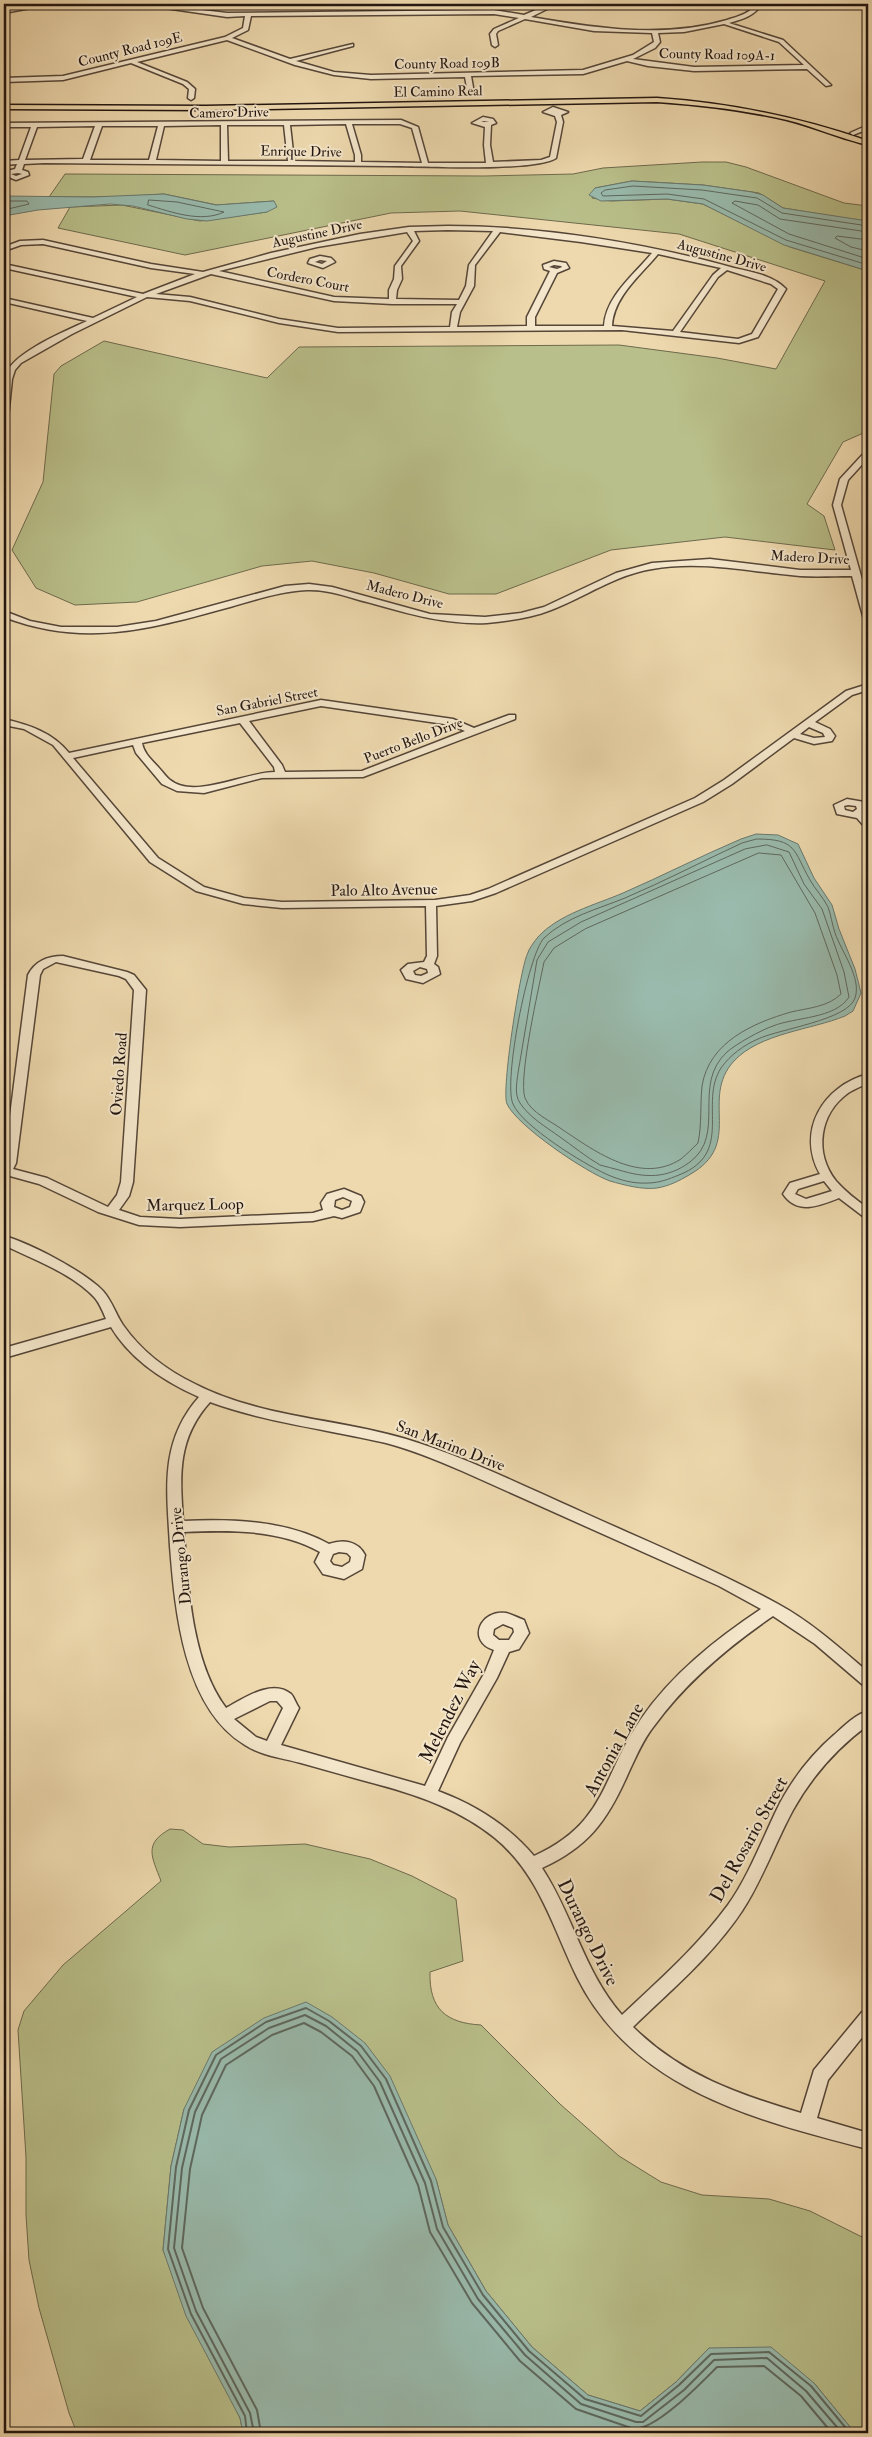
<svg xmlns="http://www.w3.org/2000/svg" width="872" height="2437" font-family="'IM FELL Double Pica',serif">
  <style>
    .green { fill: #b9bf8a; stroke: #6e6a4d }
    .water { fill: #99baac; stroke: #69786e }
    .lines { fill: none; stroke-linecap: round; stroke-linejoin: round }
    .shore-far1 { stroke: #5e685e; stroke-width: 1 }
    .shore { stroke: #5e685e; stroke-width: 2 }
    .minor-casing { stroke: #554638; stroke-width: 3 }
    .major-casing { stroke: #221510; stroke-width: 3 }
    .minor { fill: #f4e6ca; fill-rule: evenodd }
    .major { fill: #eed9ae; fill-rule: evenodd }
    .labels { text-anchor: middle; stroke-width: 4; stroke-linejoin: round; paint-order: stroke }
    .far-street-label { font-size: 14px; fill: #221510; stroke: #f4e6ca }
    .street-label { font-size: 16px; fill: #221510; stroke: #f4e6ca }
    .near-street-label { font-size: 19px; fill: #221510; stroke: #f4e6ca }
  </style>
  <rect width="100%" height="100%" fill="#eed9ae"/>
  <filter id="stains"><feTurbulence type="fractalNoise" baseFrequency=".004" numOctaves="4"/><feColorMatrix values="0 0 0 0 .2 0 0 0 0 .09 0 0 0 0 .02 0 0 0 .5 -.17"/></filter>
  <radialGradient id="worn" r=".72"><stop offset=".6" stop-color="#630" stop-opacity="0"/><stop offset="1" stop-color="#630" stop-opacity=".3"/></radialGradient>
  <!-- green -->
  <g class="green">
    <polygon points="702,162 726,162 746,167 844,203 868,206 868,221 862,221 783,208 759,193 703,185 632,181 595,188 592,198 611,201 667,199 703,204 790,247 868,271 868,431 843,442 807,504 824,516 835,550 725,537 611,550 496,594 449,594 374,573 312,561 262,566 137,602 75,605 36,588 12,550 43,482 54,374 61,366 104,341 267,378 299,347 619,345 717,358 776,369 825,281 679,234 460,211 391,213 185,255 58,228 70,207 122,205 200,221 267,212 274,201 217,205 164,194 117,197 49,197 65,174 484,176 573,174 603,168"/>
    <path d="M170,1829L183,1830L203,1844L229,1847L305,1844L370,1859L412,1876L456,1899L463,1961L430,1972C429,2009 446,2023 481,2025L560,2104L619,2156L661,2182L702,2195L769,2199L810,2211L868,2240V2433H855L814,2383L709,2348L676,2382L640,2411L588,2395L532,2347L486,2291L448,2225L436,2179L184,2109L171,2166L163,2250L240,2418L243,2433H77L69,2413L39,2308L29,2260L26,2215V2157L18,2030L24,2011L63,1965L161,1881C152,1857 143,1844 170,1829Z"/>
  </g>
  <!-- water -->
  <g class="water">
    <polygon points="632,181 703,185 752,192 763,195 783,208 868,221 868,271 784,245 703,204 667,199 601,201 589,195 595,188"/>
    <polygon points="164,194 216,205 274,201 277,207 267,212 207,221 187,219 133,206 110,204 38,210 4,216 4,196 92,197"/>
    <path d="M756,834L778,835L798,844L814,878L832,905L839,929L855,969L861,993L853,1011L845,1016C811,1030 760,1033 734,1061C699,1099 745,1144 689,1175C679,1181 669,1186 657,1188C643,1190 624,1185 610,1181C587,1173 517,1126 507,1104C501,1091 520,971 527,955C529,948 534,942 538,937C559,914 595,905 623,893C662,876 701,856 741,839Z"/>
    <polygon points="306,2002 332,2017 365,2043 390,2076 436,2179 448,2225 486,2291 532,2347 588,2395 640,2411 676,2382 709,2348 771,2347 814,2383 855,2433 243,2433 240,2418 186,2316 163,2250 171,2166 184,2109 212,2052 264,2018"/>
  </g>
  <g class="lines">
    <!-- shore-far1 -->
    <g class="shore-far1">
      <path d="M149,200L177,202L224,212C201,223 171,212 148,205Z"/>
      <polyline points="4,201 27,201 29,204 4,210"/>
      <polyline points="868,226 782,213 757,198 702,190 633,186 605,190 601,193 603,196 667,194 704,199 786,240 868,265"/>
      <polyline points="868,232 780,219 758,205 735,201 732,203 789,234 868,259"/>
      <polyline points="868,240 837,236 835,238 851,247 868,251"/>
      <path d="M757,839C797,839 793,850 810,880C815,889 823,897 828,907C831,915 832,924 835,933C841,951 862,978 855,998C848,1020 779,1029 758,1039C744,1045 730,1055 721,1068C698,1104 735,1153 679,1175C669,1179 659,1183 648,1183C634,1184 619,1180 606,1174C584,1164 522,1126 513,1104C503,1082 528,955 544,938C566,917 598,909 625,898C665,881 703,861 742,843Z"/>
      <path d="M767,845L789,852L804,884L822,909L844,972L849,997C835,1019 795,1017 773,1026C761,1030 736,1044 727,1052C691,1085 727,1134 690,1162C667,1179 645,1178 619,1170C613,1168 606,1167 600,1165C586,1157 573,1146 560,1137C546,1127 529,1117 520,1103C514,1094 517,1082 518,1073L537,960L548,942L581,922L745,849Z"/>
      <path d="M759,853L781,855L815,913L837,975L841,994C828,1007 808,1008 791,1012C753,1023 709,1042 702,1086C700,1105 702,1124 698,1143C693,1148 687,1154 681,1159C641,1185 596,1152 563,1130C551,1121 531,1113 525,1098C518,1078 539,987 544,962L554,948L585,929Z"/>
    </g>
    <!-- shore -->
    <g class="shore">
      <polyline points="247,2433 245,2416 191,2314 168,2249 176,2167 189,2110 216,2055 266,2022 306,2008 329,2021 361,2046 386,2079 431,2181 443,2227 483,2295 529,2351 585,2399 641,2416 679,2385 711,2354 769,2352 811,2386 850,2433"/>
      <polyline points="254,2433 250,2413 196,2311 174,2248 182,2168 195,2112 221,2059 269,2028 305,2015 326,2026 357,2051 380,2082 425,2183 437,2229 478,2299 525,2355 581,2404 636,2422 643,2422 684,2390 714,2360 767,2358 806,2391 842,2433"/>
      <path d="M261,2433L257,2410L203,2308L182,2248L190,2169L202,2115L226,2065L272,2035L304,2023L321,2032L352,2056L374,2086L418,2185L430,2232L472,2303L520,2361L576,2409L634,2429C657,2429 700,2384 717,2367L764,2366L801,2396L832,2433"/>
    </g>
    <!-- minor casing -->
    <g class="minor-casing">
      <g id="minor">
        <polygon points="40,4 52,4 4,13 4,9"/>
        <path d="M137,4H151L227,13L494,10L524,15L550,4H557L531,17C595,28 663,39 727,20C739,16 749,14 756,4H762C754,16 743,19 729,23L783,40L831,85L826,86L807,69L694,71L648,66L627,61L583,74L471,76L474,93L471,95L468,93L465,77L371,79L334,75L295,65L227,40L137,62L187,82L195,89L194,98L191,100L188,98L189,89L183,84L131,63L63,80L4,82V78L63,76L225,37L243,28L245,16L227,17ZM494,14L519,18L494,29L490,34L492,45L495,47L498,45L496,34L498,31L525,19L594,31L652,33L654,42L633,55L583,70L371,75L334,72L296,61L353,46V44L290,59L232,38L248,30L251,16ZM724,24L779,42L804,65L694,67L633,59L655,48L660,42L658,33L684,32Z"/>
        <path d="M553,107L568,112L561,115L563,122L556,158C536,172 418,166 388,166C273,165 159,164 44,163L24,164L22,170L28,172L29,175L16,180L4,175L7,171L15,169L17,164L4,165V161L19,160L31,127H4V123L401,120L418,127L428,163H486L484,145L485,127L472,123L483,117L493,119L496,123L491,125L490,145L493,162L541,160L550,157L557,122L555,116L543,112ZM484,121L489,122H481ZM346,124L355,155V162L294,161L290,125ZM352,124H400L412,128L422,163L361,162V155ZM221,125V161L156,160L164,126ZM227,125H284L288,161H228ZM95,126L83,159L25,160L37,127ZM102,126H158L149,160H90ZM18,173L22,174L16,176L11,174Z"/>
        <polygon points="868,125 868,129 853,135 850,133"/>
        <path d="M448,226C540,226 646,243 734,268C751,272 773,275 786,289L758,337L739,343L622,330L338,332L279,323L190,301L147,297L72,334L21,363L15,370L12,379L8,418L4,420C4,406 1,388 6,374C14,352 66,331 87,321L4,302V298L93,318L137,297L4,268V264L143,294L195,274L151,268L43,244L21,245L4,251V247L20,241L43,240L151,264L203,272L271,253L360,234L409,227ZM448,230L493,231L469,265L466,286L459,300L396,299L397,290L402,279L401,266L419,241L414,231ZM407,232L413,241L395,266L394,279L389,290V299L334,297L219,271L317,247ZM500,232L581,242L652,253C634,275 606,296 604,326H535V317L557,273L569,268L566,263L554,261L543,265L544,269L550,271L527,317V326L457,327L460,312L474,286L475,265ZM658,254L721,268L713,275L673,331L612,326C613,297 641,275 658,254ZM554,265L561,266L562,267L557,269L549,267ZM727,270L771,284L778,289L752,334L738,339L680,332L718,277ZM211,274L334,301L392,304H457L452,312L450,327L338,328L279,319L190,297L156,294Z"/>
        <path d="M320,256L331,258L335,262L323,268L308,263L310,259ZM320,260L327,261L322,264L315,262Z"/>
        <path d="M865,452H868V458L848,480L841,505L868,601V619L863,616L852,576C835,576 817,577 800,576C750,572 702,560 652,569C615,575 585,597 551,610C531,618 508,621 487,623C445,625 406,613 367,602C348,597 327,589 307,590C281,591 255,600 230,607C150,629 85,648 4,617V611L30,621L61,627H117L156,621L285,586L309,584L332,587L430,614L485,617L521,613L544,607L616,573L652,563L710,559L800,570H851L833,505L840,479Z"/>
        <path d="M868,684V690L852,695L815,722L830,729L835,736L832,741L814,744L794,738L732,784L703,802L496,893L472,901L436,906L437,956L434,964L438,967L440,974L423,983L406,979L401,970L408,964L424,962L427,956L426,906L282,908L243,904L196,891L150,862L53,745L24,729L4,725V719C29,725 52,732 69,753L321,700L453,719L474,728L509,715H515V719L363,777L262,778L204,793L177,791L162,784L136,753L133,745L73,758L158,858L204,887L244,898L282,902L435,900L470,895L488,889L695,798L724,780L846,691ZM321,706L451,725L465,731L362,771L285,772L282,765L249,721ZM240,723L274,767L275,772C246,772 194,800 170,780C166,777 163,772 159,768C152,760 144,754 142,743ZM809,727L823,733L825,737L814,738L800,734ZM420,967L427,969L428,973L421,976L415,975L413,971Z"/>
        <path d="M847,799L864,802L868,810L864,814L868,818V827L864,826L857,818L837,814L834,805ZM848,805L856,806L857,809L853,812L845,810L844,806Z"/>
        <path d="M63,956L127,972L134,975L146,990L133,1182L129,1196L119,1210L140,1217L180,1219L313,1213L323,1210L321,1203L327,1194L344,1189L361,1196L364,1202L360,1212L342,1218L334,1216L313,1221L180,1227L139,1225L98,1212L39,1184L10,1176L4,1180V1163L28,975C35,961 48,956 63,956ZM56,962L119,976L126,979L134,990L121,1182L117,1195L108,1207L47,1178L13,1169L16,1163L40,975L43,969ZM343,1197L352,1201L350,1207L342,1210L334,1207L335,1200Z"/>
        <path d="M868,1074V1083C862,1086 854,1089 848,1093C819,1114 814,1153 836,1181C846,1192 856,1200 868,1208V1218L864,1217L839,1198C819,1206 797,1215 783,1194L790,1183L820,1174C796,1131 823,1086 868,1074ZM824,1181L832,1191L806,1199L795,1194L798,1189Z"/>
        <path d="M4,1236C30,1243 85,1272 103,1291C112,1301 116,1315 123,1325C141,1351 168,1371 195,1384C262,1418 336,1418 406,1439C466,1457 523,1486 580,1511C646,1541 714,1569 778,1604C811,1622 840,1648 868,1672V1687L863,1685L815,1644L773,1616C728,1647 686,1682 654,1726C642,1741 635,1759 627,1776C607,1821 588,1847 542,1868C573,1915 584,1972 622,2015C659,1980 698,1946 728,1905C750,1874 763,1837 780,1803C794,1777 812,1754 834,1735C844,1726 856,1714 868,1711V1725C837,1748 812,1776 793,1810C775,1843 763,1879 742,1911C713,1955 671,1990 633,2027C682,2075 737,2094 801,2113L814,2070L862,2012L868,2009V2030L828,2080L817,2118L868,2133V2149C756,2120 633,2090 577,1977C553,1928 539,1874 495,1838C462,1811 421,1796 380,1785C353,1778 327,1770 301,1763C283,1758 262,1756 245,1745C184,1708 175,1612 170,1546C167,1491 159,1442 199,1397C165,1382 130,1359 111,1327L4,1358V1348L106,1319C103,1312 100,1304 95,1298C72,1273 34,1260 4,1245ZM210,1402C268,1423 327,1429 386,1443C412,1450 437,1460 462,1471L719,1586L761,1609C716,1639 672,1674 641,1719C601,1777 607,1823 534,1856C508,1825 475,1805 438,1791L460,1743L497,1678L509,1652L519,1649L529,1633L524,1620C518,1618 512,1614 506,1613C481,1609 466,1641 494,1650L485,1672L448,1737L425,1786L281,1745L299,1708C296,1704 294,1697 291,1694C272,1678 243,1699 226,1708C192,1663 188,1588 184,1532C229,1530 280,1529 320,1552L315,1562L323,1574L344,1579L362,1569L365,1555C358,1541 343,1539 329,1544C286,1520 232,1519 183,1521C180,1475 177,1439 210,1402ZM339,1552L347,1553L351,1557L350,1562L342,1567L333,1565L330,1561L333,1554ZM503,1624L513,1628L514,1632L509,1640H499L493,1635L494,1629ZM270,1701H277L283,1708L267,1741L256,1737L234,1719Z"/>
      </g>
    </g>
    <!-- major casing -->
    <g class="major-casing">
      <path id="major" d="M657,98C730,103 799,117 868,141V145C841,139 815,127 787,120C744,110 701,105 657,102L206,110L4,109V105L206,106Z"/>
    </g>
    <!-- minor -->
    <use href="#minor" class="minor"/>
    <!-- major -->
    <use href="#major" class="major"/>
  </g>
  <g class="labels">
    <!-- far-street labels -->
    <g class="far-street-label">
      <text transform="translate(130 49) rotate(-14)" y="5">County Road 109E</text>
      <text transform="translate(717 54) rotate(1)" y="5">County Road 109A-1</text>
      <text transform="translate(447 63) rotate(-1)" y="5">County Road 109B</text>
      <text transform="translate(438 91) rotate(-1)" y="5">El Camino Real</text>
      <text transform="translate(229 112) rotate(-1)" y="5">Camero Drive</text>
      <text transform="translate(301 151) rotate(1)" y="5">Enrique Drive</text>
      <text transform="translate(317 233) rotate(-12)" y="5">Augustine Drive</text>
      <text transform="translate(722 255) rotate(15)" y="5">Augustine Drive</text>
      <text transform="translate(308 279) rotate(11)" y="5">Cordero Court</text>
      <text transform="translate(810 557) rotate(3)" y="5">Madero Drive</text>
      <text transform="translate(405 594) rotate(14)" y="5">Madero Drive</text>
      <text transform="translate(267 701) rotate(-11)" y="5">San Gabriel Street</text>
      <text transform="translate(413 740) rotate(-21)" y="5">Puerto Bello Drive</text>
    </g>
    <!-- street labels -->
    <g class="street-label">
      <text transform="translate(384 889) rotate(-1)" y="6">Palo Alto Avenue</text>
      <text transform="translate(118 1074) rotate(-86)" y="6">Oviedo Road</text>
      <text transform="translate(195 1204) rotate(-1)" y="6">Marquez Loop</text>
      <text transform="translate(451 1445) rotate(21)" y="6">San Marino Drive</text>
      <text transform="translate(180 1556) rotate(-96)" y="6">Durango Drive</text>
    </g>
    <!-- near-street labels -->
    <g class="near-street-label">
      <text transform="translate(449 1711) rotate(-63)" y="7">Melendez Way</text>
      <text transform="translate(613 1749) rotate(-61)" y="7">Antonia Lane</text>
      <text transform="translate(748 1839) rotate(-61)" y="7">Del Rosario Street</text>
      <text transform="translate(589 1932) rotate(64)" y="7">Durango Drive</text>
    </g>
  </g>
  <!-- margin -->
  <rect width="872" height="2437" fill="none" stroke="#eed9ae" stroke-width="20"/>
  <rect x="5" y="5" width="862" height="2427" fill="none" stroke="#221510" stroke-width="2.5"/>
  <rect x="10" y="10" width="852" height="2417" fill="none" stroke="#221510"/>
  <rect width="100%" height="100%" filter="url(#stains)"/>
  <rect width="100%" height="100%" fill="url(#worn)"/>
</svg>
